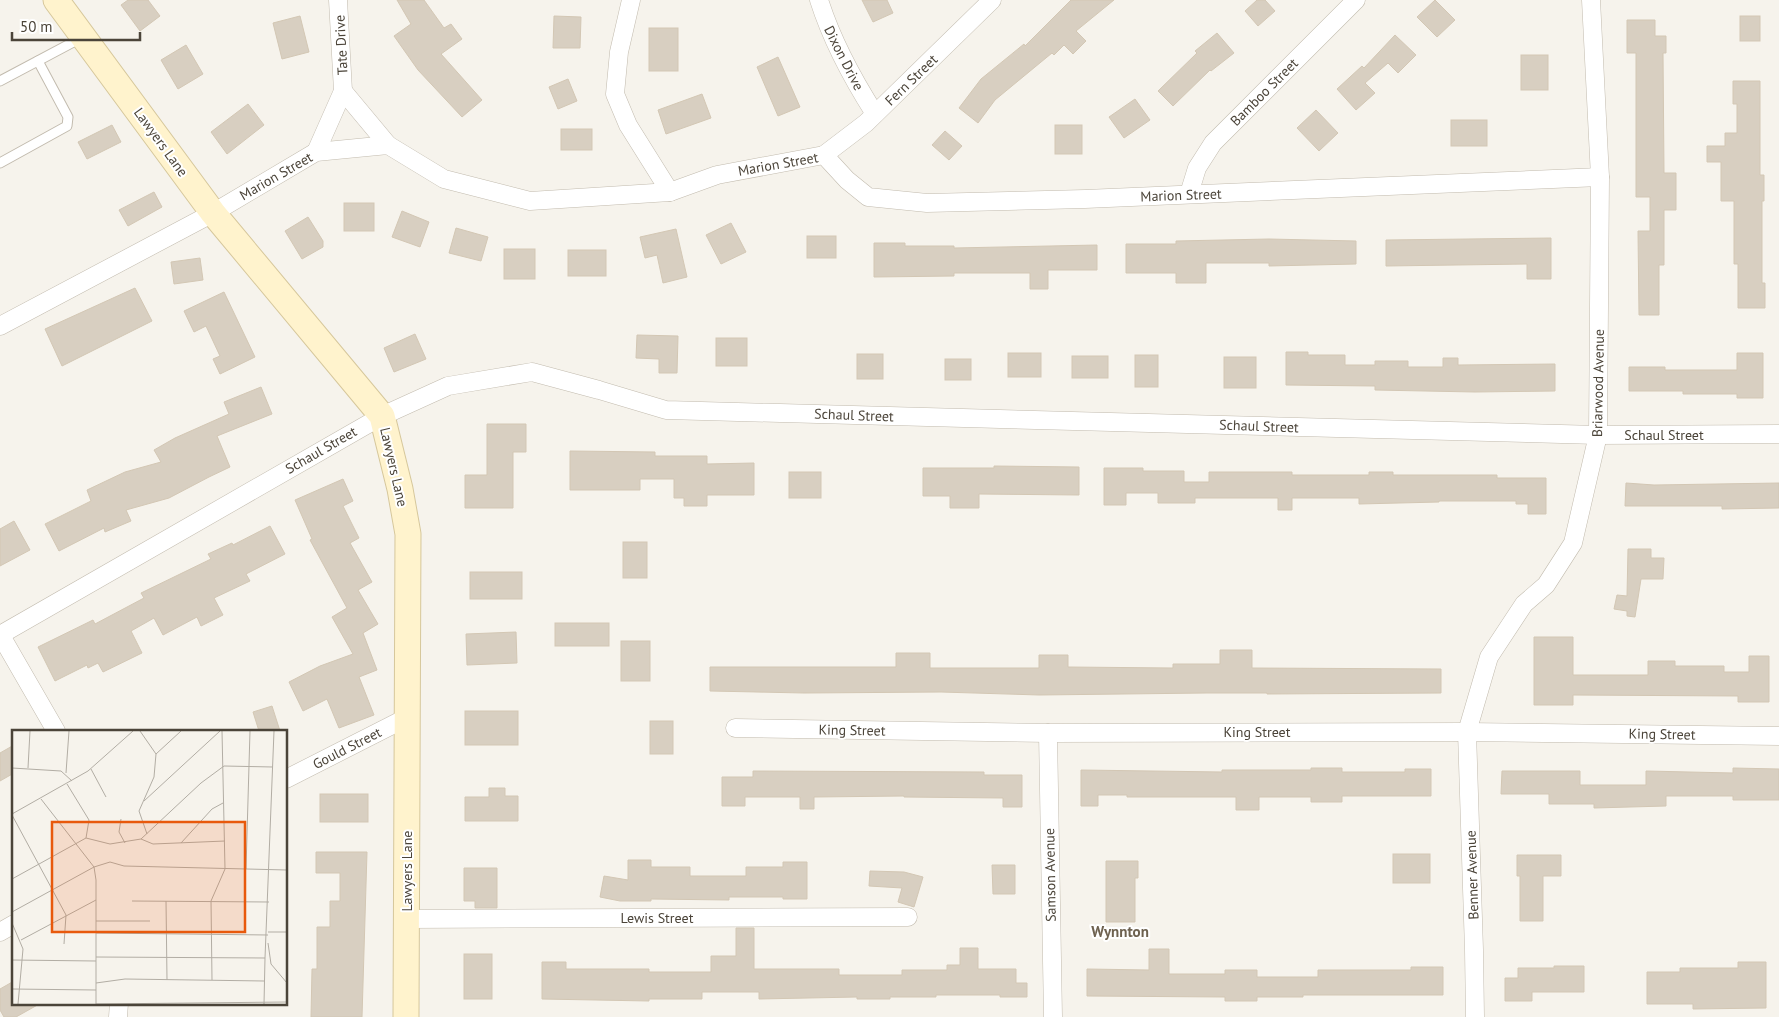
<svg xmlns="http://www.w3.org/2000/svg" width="1779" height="1017" font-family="'PT Sans',sans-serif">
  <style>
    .building { fill: #d8cfc1; stroke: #d3c7b4 }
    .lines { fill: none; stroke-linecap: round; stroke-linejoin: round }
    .lane-casing { stroke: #c2bbae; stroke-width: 11 }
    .street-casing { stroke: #c2bbae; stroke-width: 19 }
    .secondary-casing { stroke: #d6c79b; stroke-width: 27 }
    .lane { stroke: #fff; stroke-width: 9 }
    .street { stroke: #fff; stroke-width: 18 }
    .secondary { stroke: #fff3cd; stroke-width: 25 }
    .labels { text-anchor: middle; stroke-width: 4; stroke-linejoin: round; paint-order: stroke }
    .street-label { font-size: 14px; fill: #4b4439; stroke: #fff }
    .neighbourhood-label { font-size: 15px; font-weight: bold; fill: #6e6250; stroke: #fff }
    .inset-road { fill: none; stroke: #b2ada4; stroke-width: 1 }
    .view { fill: #e8590c; fill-opacity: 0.15; stroke: #e8590c; stroke-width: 2.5 }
    .inset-edge { fill: none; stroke: #4b4439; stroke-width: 2.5 }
  </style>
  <rect width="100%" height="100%" fill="#f6f3ec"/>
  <!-- building -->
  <g class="building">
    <polygon points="128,0 148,0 160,16 140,31 121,5"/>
    <polygon points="397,0 424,0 444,28 451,24 462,39 441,54 482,100 462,117 418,70 394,36 411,24"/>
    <polygon points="862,0 887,0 893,13 873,22"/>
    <polygon points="1071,0 1114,0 1076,31 1086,41 1073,54 1064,45 1054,55 1052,53 995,100 978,123 959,108 981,79 1024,44 1025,46"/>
    <polygon points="1257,0 1265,0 1275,11 1258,26 1245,11"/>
    <polygon points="1435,0 1455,20 1437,37 1417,17"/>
    <polygon points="300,16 309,52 282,59 273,23"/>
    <polygon points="554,16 581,17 580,48 553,48"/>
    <rect x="1740" y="16" width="20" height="25"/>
    <polygon points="1627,20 1655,20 1655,36 1666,36 1666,53 1663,53 1664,173 1676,173 1676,210 1664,210 1664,265 1659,265 1659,315 1639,315 1638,231 1650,231 1650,197 1636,197 1636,53 1627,53"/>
    <rect x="649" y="28" width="29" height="43"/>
    <polygon points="1217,33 1234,53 1211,71 1210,70 1173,106 1158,91 1197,53 1195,51"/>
    <polygon points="1395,35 1416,55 1398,73 1388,63 1365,83 1375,93 1356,110 1337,89 1362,66 1364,68"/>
    <polygon points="186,45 203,74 178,89 161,60"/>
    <rect x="1521" y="55" width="27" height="35"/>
    <polygon points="778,57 800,107 778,116 757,67"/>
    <polygon points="568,79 577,101 558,109 549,87"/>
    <polygon points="1733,81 1760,81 1760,175 1764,175 1764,201 1762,201 1762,283 1765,283 1765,308 1738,308 1738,264 1734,264 1734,201 1721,201 1721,162 1707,162 1707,146 1725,146 1725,133 1737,133 1737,104 1733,104"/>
    <polygon points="702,94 711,118 666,134 658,110"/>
    <polygon points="1135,99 1150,120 1124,138 1109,117"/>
    <polygon points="248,104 264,125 227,154 211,132"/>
    <polygon points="1316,110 1338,133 1319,151 1297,128"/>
    <rect x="1451" y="120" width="36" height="26"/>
    <polygon points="112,125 121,142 87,159 78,142"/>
    <rect x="1055" y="125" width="27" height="29"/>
    <rect x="561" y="129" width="31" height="21"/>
    <polygon points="945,131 962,146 949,160 932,145"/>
    <polygon points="154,192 162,207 128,226 119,210"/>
    <rect x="344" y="203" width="30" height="28"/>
    <polygon points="402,211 429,222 420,247 392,237"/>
    <polygon points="308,217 323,241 323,247 302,259 285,231"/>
    <polygon points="731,223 746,252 721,264 706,235"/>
    <polygon points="456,228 488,237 481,261 449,253"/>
    <polygon points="676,229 687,277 663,283 657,255 645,258 640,237"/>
    <rect x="807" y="236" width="29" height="22"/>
    <polygon points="1551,238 1551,279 1527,279 1527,264 1386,266 1386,240"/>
    <polygon points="1269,239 1356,241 1356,264 1269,266 1269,263 1206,263 1206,283 1176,283 1176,273 1126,273 1126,244 1176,244 1176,241"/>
    <polygon points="874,243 905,243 905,246 954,246 954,248 1097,245 1097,270 1048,270 1048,289 1030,289 1030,273 954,273 954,276 874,277"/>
    <rect x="504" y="249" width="31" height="30"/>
    <rect x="568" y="250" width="38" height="26"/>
    <polygon points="200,258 203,280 174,284 171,262"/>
    <polygon points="135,288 152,321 62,366 45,329"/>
    <polygon points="224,292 255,357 220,374 213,359 220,356 206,326 194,332 184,311"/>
    <polygon points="415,334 426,359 394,372 384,348"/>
    <polygon points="637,335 678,336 677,373 659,373 659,359 636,358"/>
    <rect x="716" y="338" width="31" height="28"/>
    <polygon points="1286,352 1308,352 1308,355 1345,355 1345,365 1375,365 1375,361 1408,361 1408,367 1443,367 1443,358 1458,358 1458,365 1555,364 1555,391 1475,392 1375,390 1375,386 1286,385"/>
    <rect x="1008" y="353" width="33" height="24"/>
    <polygon points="1737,353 1763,353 1763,398 1737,398 1737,394 1683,394 1683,391 1629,391 1629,367 1665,367 1665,370 1737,370"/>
    <rect x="857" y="354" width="26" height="25"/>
    <rect x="1135" y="355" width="23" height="32"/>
    <rect x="1072" y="356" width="36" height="22"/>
    <rect x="1224" y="357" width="32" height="31"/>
    <rect x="945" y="359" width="26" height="21"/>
    <polygon points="261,387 272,414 217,436 230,467 209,477 169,498 126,510 131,521 105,532 104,528 59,551 45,524 91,501 87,490 125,472 161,462 154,450 175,438 229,414 224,402"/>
    <polygon points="487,424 526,424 526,452 513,452 513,508 465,508 465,475 487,475"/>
    <polygon points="570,451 655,452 655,456 707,456 707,464 754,463 754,495 707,495 707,506 684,506 684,498 674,498 674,479 640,479 640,490 570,490"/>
    <polygon points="994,466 1079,467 1079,495 979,494 979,508 950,508 950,496 923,496 923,468 994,468"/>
    <polygon points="1104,468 1143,468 1143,471 1184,471 1184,482 1209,482 1209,472 1292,472 1292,475 1369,475 1369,472 1393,472 1393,475 1497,475 1497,478 1546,478 1546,514 1528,514 1528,504 1516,504 1516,501 1439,501 1439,502 1359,504 1359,498 1292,498 1292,510 1278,510 1278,498 1195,498 1195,503 1158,503 1158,493 1126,493 1126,505 1104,505"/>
    <rect x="789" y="472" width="32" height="26"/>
    <polygon points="343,479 353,501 343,506 359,538 350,543 372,582 358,590 378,624 363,633 377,670 359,677 374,715 339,728 327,699 303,711 289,682 320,666 353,654 332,617 347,608 310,540 312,539 295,500"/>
    <polygon points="1626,483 1654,485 1779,483 1779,508 1722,509 1722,506 1625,506"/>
    <polygon points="14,521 30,550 0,566 0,529"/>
    <polygon points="270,526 285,554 246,574 250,581 214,598 223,615 201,626 197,617 163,635 154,618 131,631 142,653 103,672 98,663 88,668 87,665 55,681 38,647 93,620 95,624 144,598 141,593 211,559 208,554 232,543 233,545"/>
    <rect x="623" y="542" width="24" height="36"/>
    <polygon points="1628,549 1651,549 1651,558 1664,558 1663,579 1641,579 1635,617 1627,616 1627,611 1614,609 1617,595 1627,596"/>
    <rect x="470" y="572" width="52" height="27"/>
    <rect x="555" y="623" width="54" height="23"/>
    <polygon points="516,632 517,663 467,665 466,634"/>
    <polygon points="1534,637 1573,637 1573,675 1648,675 1648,661 1675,661 1675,666 1724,666 1724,672 1749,672 1749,656 1769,656 1769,702 1738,702 1738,696 1573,695 1573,705 1534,705"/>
    <rect x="621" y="641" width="29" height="40"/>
    <polygon points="1220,650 1252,650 1252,668 1441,669 1441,693 1267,694 1267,693 1206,693 1039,695 941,692 804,693 710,691 710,667 896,667 896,653 930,653 930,668 1039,668 1039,655 1068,655 1068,667 1173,668 1173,664 1220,664"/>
    <polygon points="272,706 280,731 259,731 253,712"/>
    <rect x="465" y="711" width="53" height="34"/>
    <rect x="650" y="721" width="23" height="33"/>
    <polygon points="14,745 14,773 0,781 0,753"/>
    <polygon points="1311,768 1342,768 1342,772 1405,772 1405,769 1431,769 1431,796 1342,796 1342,802 1311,802 1311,797 1259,797 1259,810 1236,810 1236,797 1127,797 1127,795 1098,795 1098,806 1081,806 1081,770 1222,772 1222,770 1311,770"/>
    <polygon points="1733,768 1779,769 1779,800 1733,800 1733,796 1666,796 1666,806 1594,808 1594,804 1549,804 1549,794 1501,794 1502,771 1580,771 1580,785 1646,785 1646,771 1733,773"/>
    <polygon points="753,771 984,772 984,775 1022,775 1022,807 1003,807 1003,798 904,797 904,796 814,797 814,809 800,809 800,797 745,797 745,806 722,806 722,777 753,777"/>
    <polygon points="489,788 505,788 505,796 518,796 518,821 465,821 465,797 489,797"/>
    <rect x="320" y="794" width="48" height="28"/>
    <polygon points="316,852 367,852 362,1017 311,1017 312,969 317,969 317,927 330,927 330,901 340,901 340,873 316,873"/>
    <rect x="1393" y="854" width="37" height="29"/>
    <polygon points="1517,855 1561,855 1561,876 1543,876 1543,921 1520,921 1520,876 1517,876"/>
    <polygon points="628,860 651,860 651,867 690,867 690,876 746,876 746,867 783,867 783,862 807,862 807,899 783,899 783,897 729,897 729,900 651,899 651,901 620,901 600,897 604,876 628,880"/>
    <polygon points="1106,861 1138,861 1138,878 1135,878 1135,922 1106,922"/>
    <polygon points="992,865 1015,865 1015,894 993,894"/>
    <polygon points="464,868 497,868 497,908 475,908 475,901 464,901"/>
    <polygon points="870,871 904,872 923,877 914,907 898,902 902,888 869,886"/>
    <polygon points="736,928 754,928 754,969 839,969 839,975 902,975 902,970 947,970 947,965 960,965 960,948 978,948 978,969 1016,969 1016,983 1027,983 1027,997 1000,997 1000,995 936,995 936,997 890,997 890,999 857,999 857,997 759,999 759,992 702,992 702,999 649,999 649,1001 542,999 542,962 566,962 566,969 649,969 649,972 711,972 711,956 736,956"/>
    <polygon points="1149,949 1169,949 1169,974 1225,974 1225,970 1257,970 1257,977 1318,977 1318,970 1411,970 1411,967 1443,967 1443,995 1303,995 1303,997 1257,997 1257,1001 1225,1001 1225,997 1087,996 1087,969 1149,970"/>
    <rect x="464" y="954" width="28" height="45"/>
    <polygon points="1738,962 1766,962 1766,1008 1693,1009 1693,1004 1647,1004 1647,972 1680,972 1680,968 1738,968"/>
    <polygon points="1554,966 1584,966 1584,992 1532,992 1532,1001 1505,1001 1505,978 1518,978 1518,968 1554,968"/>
    <polygon points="14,981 14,1003 41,1003 16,1017 4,1017 0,1010 0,989"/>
  </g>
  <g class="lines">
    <!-- lane casing -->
    <g class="lane-casing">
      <g id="lane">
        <polyline points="0,81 81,38"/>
        <polyline points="0,163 67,126 68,117 38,61"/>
      </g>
    </g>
    <!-- street casing -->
    <g class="street-casing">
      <g id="street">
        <polyline points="631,0 619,52 615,94 628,125 670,192"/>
        <path d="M819,0C832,41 852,78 875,114"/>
        <polyline points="343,91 388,145"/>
        <polyline points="316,152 343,91 338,0"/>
        <polyline points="824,155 866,123 992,0"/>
        <polyline points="1189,194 1197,168 1213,143 1356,0"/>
        <polyline points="0,326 213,213 316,152 388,145 444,179 530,201 670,192 717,175 824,155 847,180 868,197 927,203 1085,199 1600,177"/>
        <polyline points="0,634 56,731"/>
        <polyline points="0,635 382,416 448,386 532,372 599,390 666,410 1598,435 1779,434"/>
        <polyline points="735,728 1048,733 1467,732 1779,736"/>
        <polyline points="1048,733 1053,1017"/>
        <polyline points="286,779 408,717"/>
        <polyline points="407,919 908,917"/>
        <polyline points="0,932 14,924"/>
        <polyline points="118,1017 119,1003"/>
        <polyline points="1475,1017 1474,950 1467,732 1489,657 1524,604 1546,585 1573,543 1598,435 1600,177 1591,0"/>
      </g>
    </g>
    <!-- secondary casing -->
    <g class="secondary-casing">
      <polyline id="secondary" points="56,0 213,213 382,416 400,489 408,534 406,1017"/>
    </g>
    <!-- lane -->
    <use href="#lane" class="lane"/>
    <!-- street -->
    <use href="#street" class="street"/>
    <!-- secondary -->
    <use href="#secondary" class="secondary"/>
  </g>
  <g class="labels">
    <!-- street labels -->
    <g class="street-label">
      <text transform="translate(341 45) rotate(-93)" y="5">Tate Drive</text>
      <text transform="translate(844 58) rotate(63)" y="5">Dixon Drive</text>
      <text transform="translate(911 80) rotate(-44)" y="5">Fern Street</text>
      <text transform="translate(1264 92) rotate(-45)" y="5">Bamboo Street</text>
      <text transform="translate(161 142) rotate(54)" y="5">Lawyers Lane</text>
      <text transform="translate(778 164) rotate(-10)" y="5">Marion Street</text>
      <text transform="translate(276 176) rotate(-30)" y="5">Marion Street</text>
      <text transform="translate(1181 195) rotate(-2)" y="5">Marion Street</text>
      <text transform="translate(1598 383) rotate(-89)" y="5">Briarwood Avenue</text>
      <text transform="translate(854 415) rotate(2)" y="5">Schaul Street</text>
      <text transform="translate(1259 426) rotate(2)" y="5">Schaul Street</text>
      <text x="1664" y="440">Schaul Street</text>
      <text transform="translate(321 450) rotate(-30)" y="5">Schaul Street</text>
      <text transform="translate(394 467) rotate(77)" y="5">Lawyers Lane</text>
      <text transform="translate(852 730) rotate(1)" y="5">King Street</text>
      <text x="1257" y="737">King Street</text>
      <text transform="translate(1662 734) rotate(1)" y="5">King Street</text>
      <text transform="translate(347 748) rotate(-27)" y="5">Gould Street</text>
      <text transform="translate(407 871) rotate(-90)" y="5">Lawyers Lane</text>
      <text transform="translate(1050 875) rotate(-91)" y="5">Samson Avenue</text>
      <text transform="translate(1472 875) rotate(-92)" y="5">Benner Avenue</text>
      <text x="657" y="923">Lewis Street</text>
    </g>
    <!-- neighbourhood labels -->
    <g class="neighbourhood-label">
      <text x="1120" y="937">Wynnton</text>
    </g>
  </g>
  <!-- overview -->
  <g transform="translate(12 730)">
    <rect width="275" height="275" fill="#f6f3ec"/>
    <path class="inset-road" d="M128,1L144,24L142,47L127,81L135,104M144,24L169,1M0,38L49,41L60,51M16,38L18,1M79,39L94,67M54,43L57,1M55,54L77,90L74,108M29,69L82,137L84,150V274M132,71L208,1M0,84L76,41L121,1M0,85L54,185L52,214M109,89L107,102L113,113M129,109L189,53L212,36L261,37M169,113L200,79L211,73M234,139L238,1M0,149L74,108L98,114L129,109L141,114L213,111M120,171L257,172M154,171L155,250M0,182L82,137L98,132L112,136L275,140M84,191H138M0,193L11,219L6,274M256,202H275M84,203L256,205M9,210L84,170M256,213L259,234L275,253M84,227L253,228L262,1M0,230L84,231M200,250L199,171L213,139L210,1M84,253L113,249L252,251M0,259L84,260M84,274L275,272M252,274L253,228"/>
    <path class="view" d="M40,92H233V202H40Z"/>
    <rect width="275" height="275" class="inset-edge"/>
  </g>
  <!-- scale -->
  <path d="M12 32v8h128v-8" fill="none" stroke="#4b4439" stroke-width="2.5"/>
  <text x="20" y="32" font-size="15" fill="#4b4439" stroke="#ffffff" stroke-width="4" paint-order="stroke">50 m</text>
</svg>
